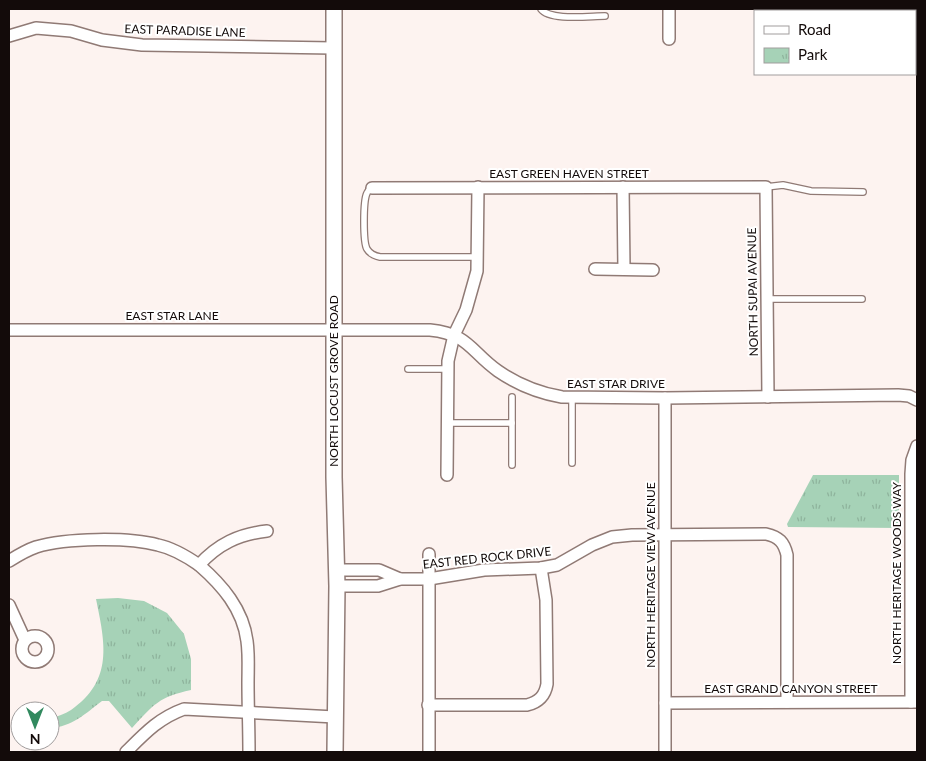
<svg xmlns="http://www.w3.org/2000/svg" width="926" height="761" font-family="Lato,sans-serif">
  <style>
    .park { fill: url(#park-tufts) }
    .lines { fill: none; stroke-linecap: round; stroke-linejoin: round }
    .lane-casing { stroke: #907a75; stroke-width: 8 }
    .street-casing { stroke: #907a75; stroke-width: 14 }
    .secondary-casing { stroke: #907a75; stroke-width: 18 }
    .lane { stroke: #fff; stroke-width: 5.5 }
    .street { stroke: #fff; stroke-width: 11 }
    .secondary { stroke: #fff; stroke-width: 15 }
    .labels { text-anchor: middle; stroke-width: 4; stroke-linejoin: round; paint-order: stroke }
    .street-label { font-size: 12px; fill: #130b0a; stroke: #fff }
  </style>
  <defs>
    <pattern id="park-tufts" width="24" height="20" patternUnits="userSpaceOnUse" patternTransform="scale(1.25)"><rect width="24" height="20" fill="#a6d2b7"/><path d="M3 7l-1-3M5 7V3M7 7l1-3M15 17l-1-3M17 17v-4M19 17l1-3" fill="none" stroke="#8eb39c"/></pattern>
  </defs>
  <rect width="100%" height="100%" fill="#fdf3f0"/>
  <!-- park -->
  <g class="park">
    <polygon points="813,475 899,475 899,528 788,527 787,524"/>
    <path d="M118,598L144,601L167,613L184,634L191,659V690C159,697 154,704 132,728L109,701H102C86,713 72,727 50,728V719C57,716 65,714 71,710C114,680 105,643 96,599Z"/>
  </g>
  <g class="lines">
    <!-- lane casing -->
    <g class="lane-casing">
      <g id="lane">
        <path d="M541,9C550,21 589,16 605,16"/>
        <polyline points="766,187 783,185 811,191 863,192"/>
        <path d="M372,188C369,190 368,190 367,193C363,201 363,242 367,249C370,254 375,256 380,257H478"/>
        <polyline points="767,299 862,299"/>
        <polyline points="408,369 448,369"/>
        <polyline points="512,397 512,465"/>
        <polyline points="572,398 572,463"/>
        <polyline points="447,423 512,423"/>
      </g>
    </g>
    <!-- street casing -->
    <g class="street-casing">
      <g id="street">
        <polyline points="669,9 669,39"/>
        <polyline points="850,11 850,9"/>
        <polyline points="9,36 36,28 71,31 102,40 142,45 333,48"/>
        <polyline points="623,187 624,269"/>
        <polyline points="372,188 766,187 768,397"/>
        <polyline points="595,269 653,270"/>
        <path d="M9,330H430C469,334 470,351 498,371C517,384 539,393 562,397L665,398L898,395L909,396L917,400"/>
        <polyline points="447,475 448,361 454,335 466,310 477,271 478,187"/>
        <path d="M9,561C17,556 27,550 36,547C66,538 128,537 158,545C172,548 186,556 199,565C218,544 239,534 267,531"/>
        <path d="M199,565C222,585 243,609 247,641C249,655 248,669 248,683C248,706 249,729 249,752"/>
        <polyline points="337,570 379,570 400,579"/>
        <path d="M337,586H378L400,579H429L484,570L541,568L557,565L592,545L612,537L632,535L766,534C779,537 784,542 787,555V702"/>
        <polyline points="9,605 25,640"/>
        <circle cx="35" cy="649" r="13"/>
        <polyline points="911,702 911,474 912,460 917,446"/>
        <polyline points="665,703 917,702"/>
        <path d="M428,705H527C539,702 545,696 547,684L546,600L541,568"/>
        <path d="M126,752C145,733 159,718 184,709L335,717"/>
        <polyline points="429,752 429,554"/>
        <polyline points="665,752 665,398"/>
      </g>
    </g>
    <!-- secondary casing -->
    <g class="secondary-casing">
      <polyline id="secondary" points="334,9 334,477 337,586 335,752"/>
    </g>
    <!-- lane -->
    <use href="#lane" class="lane"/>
    <!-- street -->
    <use href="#street" class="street"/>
    <!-- secondary -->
    <use href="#secondary" class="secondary"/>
  </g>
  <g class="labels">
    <!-- street labels -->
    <g class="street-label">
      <text transform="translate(185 31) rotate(2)" y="4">EAST PARADISE LANE</text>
      <text x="569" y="178">EAST GREEN HAVEN STREET</text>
      <text transform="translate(753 292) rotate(-91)" y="4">NORTH SUPAI AVENUE</text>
      <text x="172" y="320">EAST STAR LANE</text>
      <text transform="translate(334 381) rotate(-90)" y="4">NORTH LOCUST GROVE ROAD</text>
      <text x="616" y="388">EAST STAR DRIVE</text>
      <text transform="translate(487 558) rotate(-6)" y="4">EAST RED ROCK DRIVE</text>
      <text transform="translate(897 573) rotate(-90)" y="4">NORTH HERITAGE WOODS WAY</text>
      <text transform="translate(651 575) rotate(-90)" y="4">NORTH HERITAGE VIEW AVENUE</text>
      <text x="791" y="693">EAST GRAND CANYON STREET</text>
    </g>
  </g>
  <!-- border -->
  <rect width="926" height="761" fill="none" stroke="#130b0a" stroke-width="20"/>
  <!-- legend -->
  <rect x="754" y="10" width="162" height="65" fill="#ffffff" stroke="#a19d9d"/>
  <rect x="764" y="26" width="25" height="8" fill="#ffffff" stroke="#a19d9d"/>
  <text x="798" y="35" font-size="15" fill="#130b0a">Road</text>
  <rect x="764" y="48" width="25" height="15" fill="url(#park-tufts)" stroke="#a19d9d"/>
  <text x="798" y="60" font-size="15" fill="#130b0a">Park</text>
  <!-- north arrow -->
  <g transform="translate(35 726) rotate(180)"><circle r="24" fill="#ffffff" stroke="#a19d9d"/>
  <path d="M0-4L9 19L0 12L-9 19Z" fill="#31895e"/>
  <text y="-8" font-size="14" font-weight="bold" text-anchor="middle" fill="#130b0a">N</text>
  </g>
</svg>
